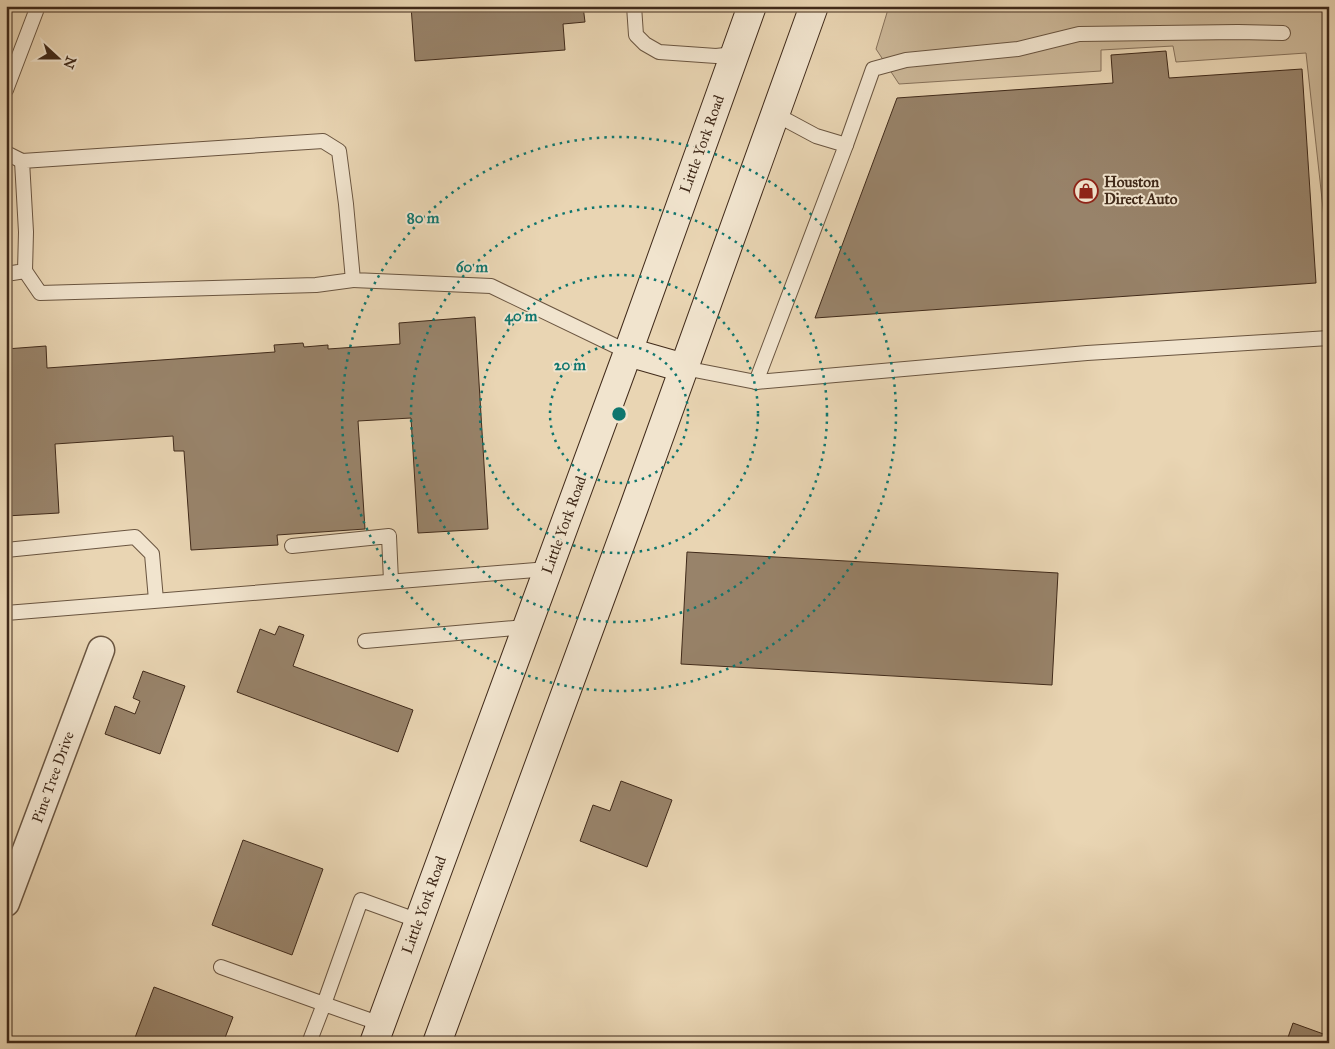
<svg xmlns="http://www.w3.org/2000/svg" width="1335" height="1049" font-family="'IM FELL Great Primer',serif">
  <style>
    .green { fill: #ccb899; stroke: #86715a }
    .building { fill: #98836a; stroke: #402a1a }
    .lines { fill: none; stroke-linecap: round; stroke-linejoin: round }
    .lane-casing { stroke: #6a5540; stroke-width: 16 }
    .street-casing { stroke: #6a5540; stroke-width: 29 }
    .secondary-casing { stroke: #402a1a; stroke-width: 30 }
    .lane { stroke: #f1e4ce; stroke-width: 14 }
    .street { stroke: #f1e4ce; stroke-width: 26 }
    .secondary { stroke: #f1e4ce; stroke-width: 28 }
    .ring { fill: none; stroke: #0f766e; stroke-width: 2.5; stroke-dasharray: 2.5 5 }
    .labels { text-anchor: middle; stroke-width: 4; stroke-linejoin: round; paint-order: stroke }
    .street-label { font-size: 15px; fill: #402a1a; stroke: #f1e4ce }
    .poi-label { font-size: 15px; font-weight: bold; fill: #402a1a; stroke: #f1e4ce; text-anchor: start }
    .centre { fill: #0f766e; stroke: #f1e4ce; stroke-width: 2.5 }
    .ring-label { font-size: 15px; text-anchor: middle; font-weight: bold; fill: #0f766e; stroke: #f1e4ce; stroke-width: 4; stroke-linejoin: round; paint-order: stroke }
  </style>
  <rect width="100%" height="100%" fill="#e9d5b3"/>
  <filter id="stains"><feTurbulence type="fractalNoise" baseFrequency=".004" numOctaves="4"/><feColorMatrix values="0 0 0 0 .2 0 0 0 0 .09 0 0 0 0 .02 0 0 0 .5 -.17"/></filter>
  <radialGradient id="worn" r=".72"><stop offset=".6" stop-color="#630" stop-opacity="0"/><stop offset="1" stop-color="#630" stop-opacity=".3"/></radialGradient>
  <!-- green -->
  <polygon class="green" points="889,6 1329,6 1329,263 1306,53 1176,62 1173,46 1101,50 1101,71 899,84 876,49"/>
  <!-- building -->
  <g class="building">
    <polygon points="411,6 583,6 585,22 563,24 565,50 415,61"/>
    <polygon points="1166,51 1169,78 1302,69 1316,283 815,318 897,98 1113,83 1111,55"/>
    <polygon points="475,317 488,529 418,533 411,418 358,421 365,529 277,535 278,545 191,550 184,451 174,451 173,436 55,444 59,513 6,516 6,349 46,346 47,368 275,352 274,345 303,343 304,347 328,345 328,349 400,344 399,323"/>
    <polygon points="687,552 1058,573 1052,685 681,664"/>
    <polygon points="279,626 304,635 293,666 413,710 398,752 237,692 260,629 275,635"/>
    <polygon points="143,671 185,686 160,754 105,734 115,706 135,714 140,701 133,698"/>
    <polygon points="621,781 672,800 647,867 580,841 593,805 610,811"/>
    <polygon points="243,840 323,869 292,955 212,925"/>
    <polygon points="154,987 233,1017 223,1043 133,1043"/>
    <polygon points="1293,1023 1329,1036 1329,1043 1286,1043"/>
  </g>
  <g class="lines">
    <!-- lane casing -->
    <g class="lane-casing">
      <g id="lane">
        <polyline points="634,6 636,35 645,44 659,52 716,56 734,54"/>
        <polyline points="6,90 38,6"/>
        <polyline points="846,145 873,69 906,60 1018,49 1079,34 1238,32 1283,33"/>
        <polyline points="6,153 22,161"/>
        <polyline points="25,271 40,293 316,285 353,280"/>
        <polyline points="6,274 25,271 26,232 22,161 323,141 339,151 346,204 353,280 491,286 628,352"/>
        <polyline points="684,368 756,382 846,145 816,136 775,114"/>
        <polyline points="756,382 1087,353 1329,338"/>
        <polyline points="292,546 389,536 391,581"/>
        <polyline points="6,550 135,537 152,554 156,600"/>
        <polyline points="6,613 548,569"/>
        <polyline points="365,641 526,627"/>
        <polyline points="221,967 324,1004 361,900 419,921"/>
        <polyline points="309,1043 324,1004 381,1024"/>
      </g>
    </g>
    <!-- street casing -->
    <g class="street-casing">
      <polyline id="street" points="6,903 101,650"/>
    </g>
    <!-- secondary casing -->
    <g class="secondary-casing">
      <g id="secondary">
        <polyline points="628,352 684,368"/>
        <polyline points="374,1043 628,352 752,6"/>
        <polyline points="437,1043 634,507 814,6"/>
      </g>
    </g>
    <!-- lane -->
    <use href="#lane" class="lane"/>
    <!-- street -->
    <use href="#street" class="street"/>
    <!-- secondary -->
    <use href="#secondary" class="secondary"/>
  </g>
  <!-- distance rings -->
  <g class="ring">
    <circle cx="619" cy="414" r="69"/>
    <circle cx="619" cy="414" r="139"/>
    <circle cx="619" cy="414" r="208"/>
    <circle cx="619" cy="414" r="277"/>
  </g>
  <!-- icons -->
  <defs>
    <g id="shop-ring" transform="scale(1.25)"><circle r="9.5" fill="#f1e4ce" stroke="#8f2418" stroke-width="1.5"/><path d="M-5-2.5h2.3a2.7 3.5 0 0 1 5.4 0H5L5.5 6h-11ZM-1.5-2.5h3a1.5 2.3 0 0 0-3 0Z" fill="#8f2418"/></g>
  </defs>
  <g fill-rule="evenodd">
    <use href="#shop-ring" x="1086" y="191"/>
  </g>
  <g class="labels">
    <!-- street labels -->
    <g class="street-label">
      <text transform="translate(702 144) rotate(-70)" y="5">Little York Road</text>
      <text transform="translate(564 525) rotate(-70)" y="5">Little York Road</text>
      <text transform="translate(53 777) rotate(-70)" y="5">Pine Tree Drive</text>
      <text transform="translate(424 905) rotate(-70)" y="5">Little York Road</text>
    </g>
    <!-- poi labels -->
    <g class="poi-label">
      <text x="1104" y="187">Houston<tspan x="1104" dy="17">Direct Auto</tspan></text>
    </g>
  </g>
  <circle cx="619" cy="414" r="8" class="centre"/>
  <g class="ring-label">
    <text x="423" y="223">80 m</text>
    <text x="472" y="272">60 m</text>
    <text x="521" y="321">40 m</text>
    <text x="570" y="370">20 m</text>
  </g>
  <!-- margin -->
  <rect width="1335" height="1049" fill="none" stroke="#e9d5b3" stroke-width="25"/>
  <rect x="8" y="8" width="1320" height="1034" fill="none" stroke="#402a1a" stroke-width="2.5"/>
  <rect x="12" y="12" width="1310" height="1024" fill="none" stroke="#402a1a"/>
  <!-- north arrow -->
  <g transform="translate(58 58) rotate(111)" stroke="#f1e4ce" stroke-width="4" paint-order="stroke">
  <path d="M0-4L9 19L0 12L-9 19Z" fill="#402a1a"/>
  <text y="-8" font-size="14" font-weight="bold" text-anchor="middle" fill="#402a1a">N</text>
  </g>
  <rect width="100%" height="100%" filter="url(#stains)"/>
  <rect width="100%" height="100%" fill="url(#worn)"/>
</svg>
